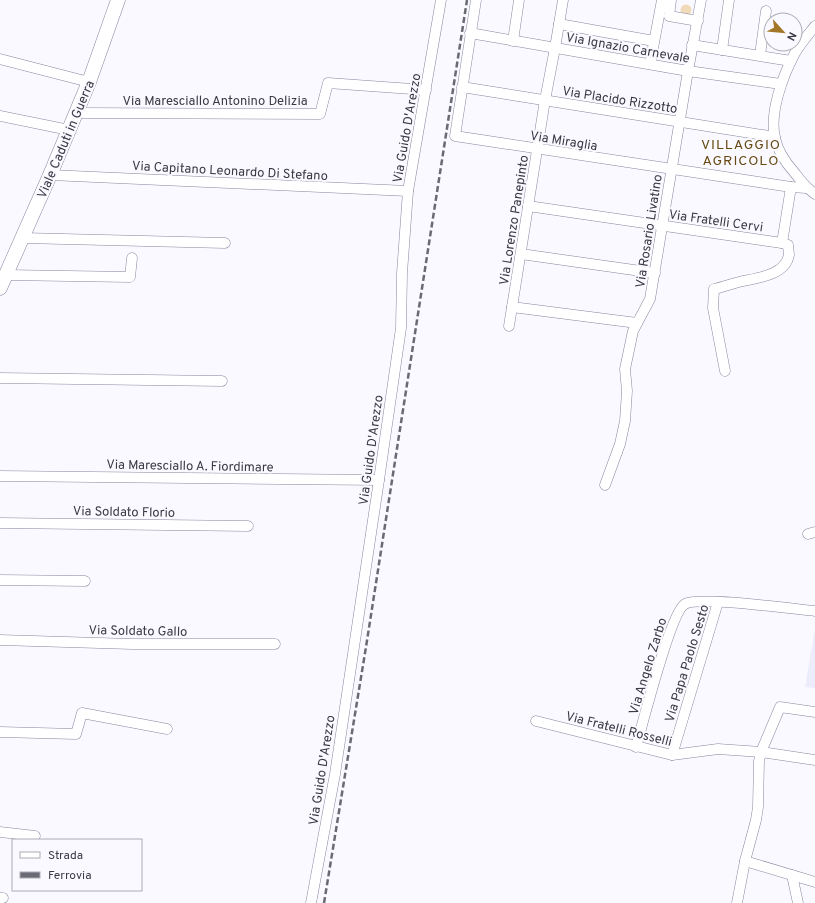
<svg xmlns="http://www.w3.org/2000/svg" width="815" height="903" font-family="Overpass,sans-serif">
  <style>
    .built { fill: #edecfb }
    .grass { fill: #f1dab7 }
    .lines { fill: none; stroke-linecap: round; stroke-linejoin: round }
    .street-casing { stroke: #8786a0; stroke-width: 11 }
    .secondary-casing { stroke: #8786a0; stroke-width: 15 }
    .street { stroke: #fff; stroke-width: 10 }
    .secondary { stroke: #fff; stroke-width: 14 }
    .rail { stroke: #6a6a74; stroke-width: 2.5; stroke-dasharray: 6 3; stroke-linecap: butt }
    .labels { text-anchor: middle; stroke-width: 4; stroke-linejoin: round; paint-order: stroke }
    .street-label { font-size: 13px; fill: #3a3945; stroke: #f9f9ff }
    .neighbourhood-label { font-size: 14px; letter-spacing: 1px; fill: #664810; stroke: #f9f9ff }
  </style>
  <rect width="100%" height="100%" fill="#f9f9ff"/>
  <!-- built -->
  <polygon class="built" points="815,629 815,688 805,687"/>
  <!-- grass -->
  <circle class="grass" cx="686" cy="10" r="5.5"/>
  <g class="lines">
    <!-- street casing -->
    <g class="street-casing">
      <g id="street">
        <polyline points="476,0 455,136 791,187 806,188"/>
        <polyline points="671,0 669,16 698,21"/>
        <polyline points="559,24 654,41"/>
        <path d="M815,26C808,35 800,44 795,53C783,75 769,113 775,138C778,152 785,162 794,172C801,181 805,187 815,194"/>
        <polyline points="470,33 688,71 781,84"/>
        <polyline points="513,41 519,0"/>
        <polyline points="692,45 791,61"/>
        <polyline points="722,50 729,0"/>
        <polyline points="760,55 766,11"/>
        <polyline points="0,59 89,82"/>
        <polyline points="650,64 662,0"/>
        <polyline points="462,87 775,137"/>
        <polyline points="76,113 320,114 328,83 426,90"/>
        <polyline points="0,116 69,130"/>
        <polyline points="50,175 408,191"/>
        <path d="M528,206L782,243L788,245C788,248 789,252 789,255C785,276 756,278 739,282C731,284 723,287 714,289L713,308L725,371"/>
        <polyline points="23,238 225,243"/>
        <polyline points="782,243 791,187"/>
        <polyline points="521,254 655,273"/>
        <polyline points="6,275 130,277 132,258"/>
        <polyline points="512,307 637,323"/>
        <polyline points="509,326 545,100 555,48 563,0"/>
        <polyline points="0,378 222,381"/>
        <polyline points="0,476 379,480"/>
        <polyline points="605,485 620,444 625,421 627,391 625,369 633,331 650,299 688,71 701,0"/>
        <polyline points="0,523 248,526"/>
        <polyline points="808,534 815,532"/>
        <polyline points="0,580 85,581"/>
        <polyline points="0,640 132,644 275,644"/>
        <polyline points="536,721 672,755 718,749 761,752 815,760"/>
        <polyline points="0,732 76,734 82,713 167,729"/>
        <path d="M636,747C642,726 671,611 685,604C698,596 794,609 815,611"/>
        <polyline points="672,755 718,602"/>
        <polyline points="0,832 35,836"/>
        <polyline points="745,861 815,882"/>
        <polyline points="792,875 798,903"/>
        <polyline points="0,898 3,898"/>
        <polyline points="311,903 335,774 379,480 401,328 402,273 408,191 441,0"/>
        <polyline points="737,903 745,861 756,820 758,807 759,761 761,752 780,707 815,712"/>
      </g>
    </g>
    <!-- secondary casing -->
    <g class="secondary-casing">
      <polyline id="secondary" points="0,288 50,175 89,82 118,0"/>
    </g>
    <!-- street -->
    <use href="#street" class="street"/>
    <!-- secondary -->
    <use href="#secondary" class="secondary"/>
    <!-- rail -->
    <polyline class="rail" points="324,903 366,647 467,0"/>
  </g>
  <g class="labels">
    <!-- street labels -->
    <g class="street-label">
      <text transform="translate(628 47) rotate(10)" y="5">Via Ignazio Carnevale</text>
      <text transform="translate(620 99) rotate(9)" y="5">Via Placido Rizzotto</text>
      <text x="215" y="105">Via Maresciallo Antonino Delizia</text>
      <text transform="translate(406 128) rotate(-80)" y="5">Via Guido D'Arezzo</text>
      <text transform="translate(65 139) rotate(-67)" y="5">Viale Caduti in Guerra</text>
      <text transform="translate(564 140) rotate(9)" y="5">Via Miraglia</text>
      <text transform="translate(230 170) rotate(3)" y="5">Via Capitano Leonardo Di Stefano</text>
      <text transform="translate(513 220) rotate(-81)" y="5">Via Lorenzo Panepinto</text>
      <text transform="translate(716 220) rotate(8)" y="5">Via Fratelli Cervi</text>
      <text transform="translate(648 231) rotate(-81)" y="5">Via Rosario Livatino</text>
      <text transform="translate(370 450) rotate(-82)" y="5">Via Guido D'Arezzo</text>
      <text transform="translate(190 465) rotate(1)" y="5">Via Maresciallo A. Fiordimare</text>
      <text transform="translate(124 511) rotate(1)" y="5">Via Soldato Florio</text>
      <text transform="translate(138 630) rotate(1)" y="5">Via Soldato Gallo</text>
      <text transform="translate(686 663) rotate(-73)" y="5">Via Papa Paolo Sesto</text>
      <text transform="translate(647 666) rotate(-73)" y="5">Via Angelo Zarbo</text>
      <text transform="translate(619 728) rotate(14)" y="5">Via Fratelli Rosselli</text>
      <text transform="translate(321 770) rotate(-81)" y="5">Via Guido D'Arezzo</text>
    </g>
    <!-- neighbourhood labels -->
    <g class="neighbourhood-label">
      <text x="741" y="149">VILLAGGIO<tspan x="741" dy="16">AGRICOLO</tspan></text>
    </g>
  </g>
  <!-- legend -->
  <rect x="12" y="839" width="130" height="52" fill="#f9f9ff" stroke="#adacb5"/>
  <rect x="20" y="852" width="20" height="6" fill="#ffffff" stroke="#adacb5"/>
  <text x="48" y="859" font-size="12" fill="#3a3945">Strada</text>
  <rect x="20" y="872" width="20" height="6" fill="#6a6a74" stroke="#adacb5"/>
  <text x="48" y="879" font-size="12" fill="#3a3945">Ferrovia</text>
  <!-- north arrow -->
  <g transform="translate(783 32) rotate(117)"><circle r="19" fill="#f9f9ff" stroke="#adacb5"/>
  <path d="M0-3L7 15L0 10L-7 15Z" fill="#a37728"/>
  <text y="-6" font-size="11" font-weight="bold" text-anchor="middle" fill="#3a3945">N</text>
  </g>
</svg>
